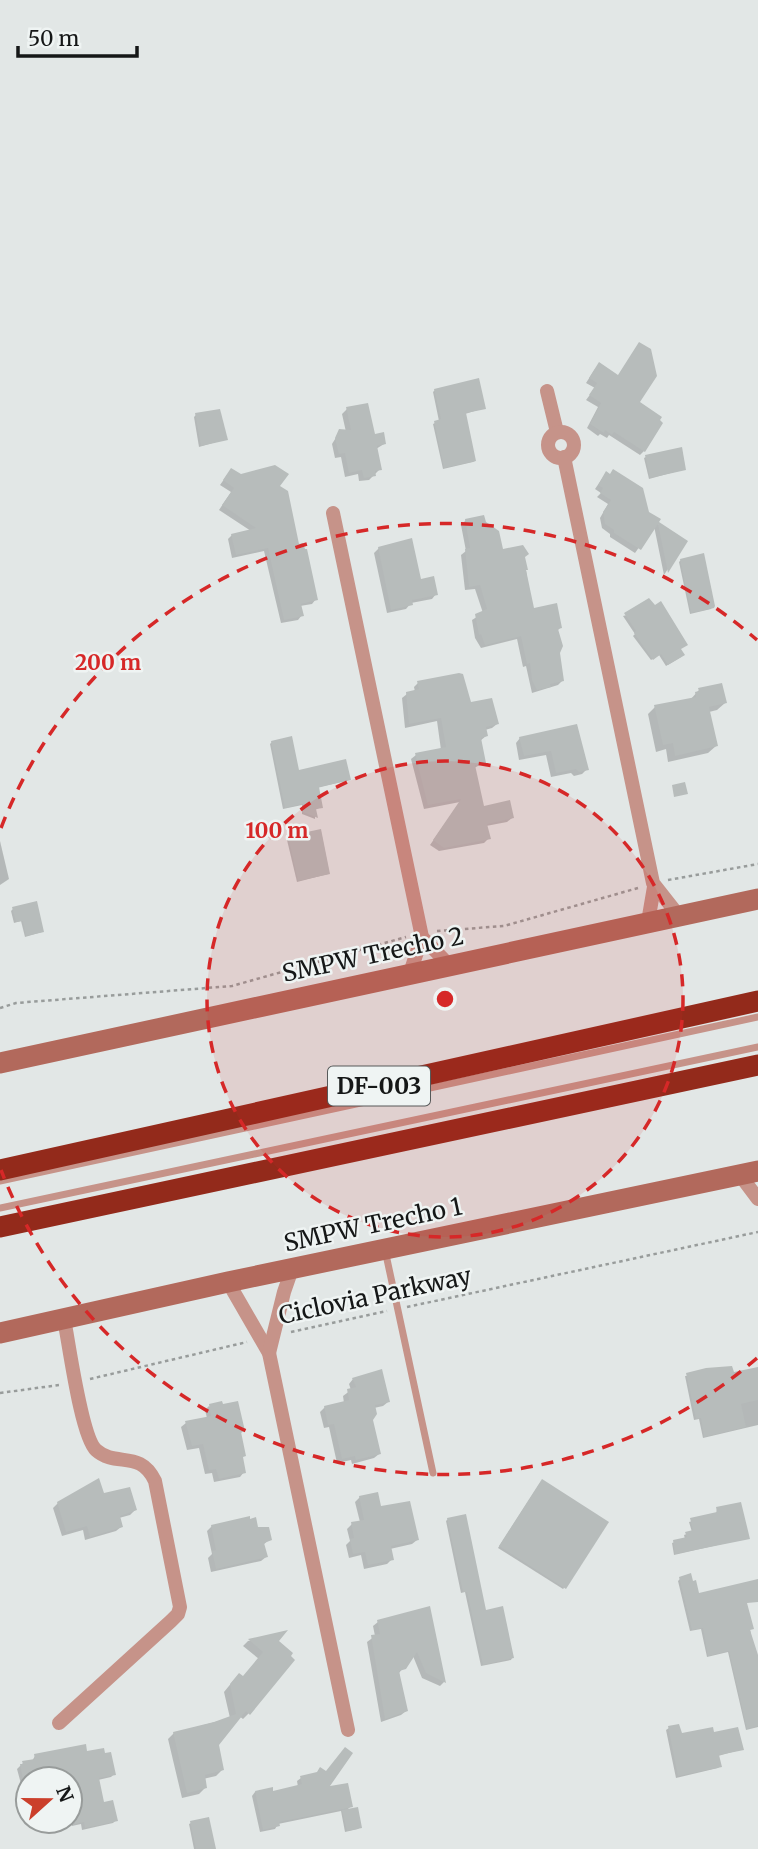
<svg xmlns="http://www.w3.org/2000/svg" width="758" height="1849" font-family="Merriweather,serif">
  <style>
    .shadow { fill: #0003 }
    .building { fill: #b7bcbb }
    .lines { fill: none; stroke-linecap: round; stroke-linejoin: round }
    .path { stroke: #989c9b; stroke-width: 2.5; stroke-dasharray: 3.5 3.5; stroke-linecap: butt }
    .lane { stroke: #c69389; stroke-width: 7 }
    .street { stroke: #c69389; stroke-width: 14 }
    .secondary { stroke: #b2695c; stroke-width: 21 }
    .highway { stroke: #932a1b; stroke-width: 21 }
    .ring { fill: none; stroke: #d62828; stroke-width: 3.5; stroke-dasharray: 12 9 }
    .labels { text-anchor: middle; stroke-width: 5; stroke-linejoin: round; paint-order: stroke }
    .shield { fill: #eff4f3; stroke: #565959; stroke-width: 2 }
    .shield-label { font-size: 23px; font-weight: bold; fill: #151717 }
    .street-label { font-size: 24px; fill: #151717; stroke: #eff4f3 }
    .centre { fill: #d62828; stroke: #eff4f3; stroke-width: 3.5 }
    .ring-label { font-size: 21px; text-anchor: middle; font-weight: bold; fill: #d62828; stroke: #eff4f3; stroke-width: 5; stroke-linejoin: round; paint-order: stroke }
  </style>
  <rect width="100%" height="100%" fill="#e2e7e6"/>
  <!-- shadow -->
  <g class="shadow">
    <polygon points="595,369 617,376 638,403 644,451 640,455 609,435 607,438 600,434 598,436 587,428 598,407 586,400 595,388 586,383"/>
    <polygon points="435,390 484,408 465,414 475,461 473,462 443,469 433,424 439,421 433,392"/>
    <polygon points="347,409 373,436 384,444 376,449 380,469 369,480 359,481 358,474 345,477 341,457 335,458 332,444 340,431 346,432 342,414"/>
    <polygon points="196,415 226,439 199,447 194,417"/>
    <polygon points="646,457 685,469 649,479 644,458"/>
    <polygon points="606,473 656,523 686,541 664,575 654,526 635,553 610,537 610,534 602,528 600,518 608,504 597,497 601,493 595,489"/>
    <polygon points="227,475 278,487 316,599 312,604 300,606 302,615 298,620 281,623 264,551 232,558 228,539 232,535 251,531 219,510 231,492 220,485"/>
    <polygon points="466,520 501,551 524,557 532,610 560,628 557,631 562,681 558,685 532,693 526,666 523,667 517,639 481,648 475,638 472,620 483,613 475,589 465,590 461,555 466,551 461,525"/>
    <polygon points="379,548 420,581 436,594 432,599 411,603 406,609 387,613 374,553"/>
    <polygon points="681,560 712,607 711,609 690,614 679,562"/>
    <polygon points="654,608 679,649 681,657 666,666 659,655 651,660 633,636 635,634 623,616"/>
    <polygon points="418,683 470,704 497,724 492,728 485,730 486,736 480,741 484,763 474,768 482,808 512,818 507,822 486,826 489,838 484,843 439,851 430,845 460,802 424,809 411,759 416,755 441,750 437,721 405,728 402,698 407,694 415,692 414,687"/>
    <polygon points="699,690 725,703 717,710 709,712 716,746 708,753 668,762 666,749 656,752 648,714 655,707 690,700"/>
    <polygon points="576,726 587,769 582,774 574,776 571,773 551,777 546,755 519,760 516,743 520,738"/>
    <polygon points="272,742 297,772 349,780 317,788 321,807 315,810 315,819 302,814 302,805 283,809 270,744"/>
    <polygon points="289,838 328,874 297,882 287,840"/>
    <polygon points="0,841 9,879 0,885"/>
    <polygon points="13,909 42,932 25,937 21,921 14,923 11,911"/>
    <polygon points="732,1374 758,1377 758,1425 703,1438 699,1419 694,1420 685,1376"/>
    <polygon points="353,1379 388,1402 383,1406 374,1408 371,1420 379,1454 374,1458 352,1464 351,1460 337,1463 329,1427 324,1428 320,1412 325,1407 344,1403 343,1396 351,1390 349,1384"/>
    <polygon points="209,1406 243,1431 240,1434 244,1472 240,1477 214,1482 212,1473 205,1474 199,1448 187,1450 181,1427 186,1423 207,1418 205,1410"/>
    <polygon points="540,1483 564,1588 563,1589 498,1548"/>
    <polygon points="102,1495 135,1510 130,1515 119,1518 121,1527 116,1531 85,1540 83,1530 62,1536 53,1508 58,1503"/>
    <polygon points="360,1497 380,1508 417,1540 412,1544 390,1549 392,1559 387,1564 364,1569 361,1555 349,1558 346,1545 350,1541 347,1529 352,1524 360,1522 355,1502"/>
    <polygon points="717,1509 748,1538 674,1555 672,1543 685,1539 684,1535 692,1532 689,1522 716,1514"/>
    <polygon points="448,1519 485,1612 512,1658 511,1660 481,1666 465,1592 461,1593 446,1521"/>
    <polygon points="212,1526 257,1529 270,1539 263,1545 266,1557 261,1561 211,1572 208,1558 212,1554 207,1531"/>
    <polygon points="680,1579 698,1595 742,1585 755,1657 758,1657 758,1727 746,1730 728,1652 707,1657 701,1629 690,1631 678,1581"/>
    <polygon points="429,1608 444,1682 440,1686 422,1678 413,1656 399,1673 406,1711 401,1715 381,1722 367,1642 375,1636 373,1626 378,1622"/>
    <polygon points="284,1633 277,1642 249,1713 243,1719 239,1716 217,1744 222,1770 216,1776 203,1779 205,1788 199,1794 182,1798 168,1739 174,1733 230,1718 224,1692 233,1681 242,1678 259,1659 243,1646 248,1641"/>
    <polygon points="669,1728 680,1735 713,1734 743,1749 718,1756 720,1766 718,1768 676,1778 666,1730"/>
    <polygon points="86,1753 114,1774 111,1777 98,1780 103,1804 116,1820 113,1823 82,1830 81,1824 72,1826 70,1779 28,1779 28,1794 24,1795 17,1769 23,1763 32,1761 35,1756"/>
    <polygon points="326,1773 327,1789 351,1806 346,1811 360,1827 358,1829 345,1832 341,1811 278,1824 275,1829 260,1832 252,1796 255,1792 272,1793 298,1787 297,1781 301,1778"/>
    <polygon points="191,1823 214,1849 194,1849 189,1824"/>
  </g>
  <!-- building -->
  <g class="building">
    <polygon points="639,342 651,349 657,376 640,402 662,417 660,420 663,423 645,452 614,432 612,435 605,430 604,433 590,424 601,403 589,395 597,383 589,378 599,362 618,375"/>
    <polygon points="479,378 486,409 466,413 476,461 444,468 434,421 441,419 434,389"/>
    <polygon points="368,403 375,434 384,432 386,444 377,446 382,470 375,471 376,476 364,478 362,470 349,473 345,453 339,454 335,438 339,429 351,430 346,407"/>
    <polygon points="220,409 228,440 201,446 195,413"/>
    <polygon points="682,447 686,470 650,478 645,455"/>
    <polygon points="275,465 289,474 280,486 288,491 299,544 303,543 305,549 307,549 318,600 301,604 304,616 284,620 268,548 236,555 231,534 256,528 222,505 234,488 223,480 231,468 241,474"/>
    <polygon points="613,469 643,488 649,512 661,519 659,522 688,541 668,573 658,524 641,550 614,533 614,530 605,524 603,512 611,500 600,493 603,488 598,485 606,471 610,474"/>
    <polygon points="484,515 486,522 499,531 503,549 523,545 529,554 525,557 528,570 526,570 534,608 557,603 562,628 558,629 563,646 560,653 564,681 550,684 551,687 537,690 532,680 530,663 527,664 521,636 485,645 481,634 479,635 475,614 487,609 480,585 469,587 465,549 470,548 465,519"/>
    <polygon points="412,538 421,579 434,576 438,595 412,600 413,605 391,610 378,547"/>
    <polygon points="704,553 715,606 714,608 691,613 680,559"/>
    <polygon points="649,598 655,605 661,601 688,645 681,649 685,655 668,665 661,654 653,660 634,633 636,631 624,613"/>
    <polygon points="459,673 463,674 471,702 492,698 499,724 486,727 488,736 481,738 486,763 475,765 484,806 510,800 514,818 487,824 491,839 444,848 433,840 461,799 428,805 415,753 446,747 441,718 409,724 406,692 419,689 417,681"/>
    <polygon points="722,683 727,703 709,707 718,746 675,756 673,743 663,745 654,705 696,697 695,692 699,691 698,688"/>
    <polygon points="577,724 589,770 579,772 576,769 556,773 551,751 524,756 519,737"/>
    <polygon points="292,736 299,770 346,759 351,780 319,787 323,808 316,809 318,818 303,812 303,804 285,808 271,741"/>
    <polygon points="685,782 688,794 674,797 672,785"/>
    <polygon points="321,829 330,874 298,881 288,836"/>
    <polygon points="37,901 44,932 26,936 23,921 16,922 12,907"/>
    <polygon points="732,1366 734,1372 758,1367 758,1400 741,1404 746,1427 704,1437 701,1418 696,1419 686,1373 706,1368"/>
    <polygon points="382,1369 390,1402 375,1405 377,1414 373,1420 381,1454 356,1460 355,1456 342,1459 334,1424 328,1425 324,1406 349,1400 347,1389 356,1387 352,1378"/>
    <polygon points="222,1401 223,1404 238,1401 245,1431 241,1432 246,1456 243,1457 246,1473 219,1479 216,1469 209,1470 203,1444 192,1446 185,1421 211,1416 209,1404"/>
    <polygon points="99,1478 104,1493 130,1487 137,1510 120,1516 123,1527 90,1537 87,1526 66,1532 57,1502"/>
    <polygon points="542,1479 609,1522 566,1589 499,1546"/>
    <polygon points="378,1492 381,1506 410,1501 419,1540 391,1546 394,1560 368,1565 365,1552 353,1554 350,1539 354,1538 351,1522 364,1520 359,1496"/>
    <polygon points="741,1502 750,1539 675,1554 673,1540 687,1537 685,1532 693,1530 690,1518 717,1512 716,1507"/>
    <polygon points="466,1514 486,1610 503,1606 514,1658 483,1665 467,1592 463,1592 447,1518"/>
    <polygon points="250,1516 250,1519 256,1517 258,1527 269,1527 272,1540 264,1543 268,1557 216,1569 212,1551 216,1550 211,1525"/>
    <polygon points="691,1573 693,1581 696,1580 699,1593 758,1579 758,1602 747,1603 754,1629 750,1630 758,1655 758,1726 747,1729 729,1651 708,1656 703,1628 692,1630 679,1577"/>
    <polygon points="430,1606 446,1683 426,1673 417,1652 406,1669 399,1671 408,1711 385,1719 371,1635 380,1634 377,1620"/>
    <polygon points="288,1630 279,1641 293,1653 291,1656 295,1660 250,1715 246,1711 219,1745 224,1770 205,1775 207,1788 187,1793 173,1732 214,1722 236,1714 230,1684 239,1673 243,1676 263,1652 248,1639"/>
    <polygon points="679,1724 682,1733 713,1727 714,1732 738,1727 744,1750 719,1755 722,1767 678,1776 668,1726"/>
    <polygon points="86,1744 87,1751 104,1748 105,1753 111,1752 116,1775 99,1778 104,1802 113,1800 118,1821 85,1828 84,1822 75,1824 70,1779 23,1779 20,1764 23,1764 22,1761 35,1759 34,1754"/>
    <polygon points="345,1747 353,1753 330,1786 348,1783 353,1807 279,1822 280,1826 263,1830 255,1791 273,1787 273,1791 302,1784 300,1776 317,1772 320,1767 326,1771"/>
    <polygon points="358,1807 362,1828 347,1831 342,1810"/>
    <polygon points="209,1817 216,1849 196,1849 190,1821"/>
  </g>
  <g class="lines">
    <!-- path -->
    <g class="path">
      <polyline points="668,880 758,864"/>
      <polyline points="437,931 504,926 638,888"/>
      <polyline points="0,1008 16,1003 232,986 406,937"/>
      <polyline points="407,1307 758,1232"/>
      <polyline points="291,1332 387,1311"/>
      <polyline points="90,1379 247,1342"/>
      <polyline points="0,1393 59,1385"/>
    </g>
    <!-- lane -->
    <g class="lane">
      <polyline points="0,1181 758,1017"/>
      <polyline points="0,1208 758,1047"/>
      <polyline points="385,1250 433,1473"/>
    </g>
    <!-- street -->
    <g class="street">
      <polyline points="547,391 557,432"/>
      <circle cx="561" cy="445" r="13"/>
      <polyline points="564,457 653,883 679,916"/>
      <polyline points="333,513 422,937 449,965"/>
      <polyline points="648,922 654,887"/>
      <polyline points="410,973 422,937"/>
      <polyline points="740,1175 758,1199"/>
      <polyline points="228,1282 269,1353 348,1730"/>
      <polyline points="269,1353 284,1292 292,1269"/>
      <path d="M59,1723L171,1621L178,1614L180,1607L155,1481C140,1449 116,1468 96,1450C81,1436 69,1343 64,1319"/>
    </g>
    <!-- secondary -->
    <g class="secondary">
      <polyline points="0,1063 758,899"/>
      <polyline points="0,1333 228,1282 758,1171"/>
    </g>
    <!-- highway -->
    <g class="highway">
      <polyline points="0,1170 758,1001"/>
      <polyline points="0,1227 758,1065"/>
    </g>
  </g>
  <!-- distance rings -->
  <circle cx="445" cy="999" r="238" fill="#d62828" fill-opacity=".12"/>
  <g class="ring">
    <circle cx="445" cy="999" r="238"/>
    <path d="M757 1358A476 476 0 0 1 1 1170M1 828A476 476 0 0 1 757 640"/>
  </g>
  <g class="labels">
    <!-- shield labels -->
    <rect class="shield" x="328" y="1066.5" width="102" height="39" rx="5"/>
    <g class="shield-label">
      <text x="379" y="1094">DF-003</text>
    </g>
    <!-- street labels -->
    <g class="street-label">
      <text transform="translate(373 955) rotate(-12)" y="8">SMPW Trecho 2</text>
      <text transform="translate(373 1225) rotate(-12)" y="8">SMPW Trecho 1</text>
      <text transform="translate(375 1296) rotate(-12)" y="8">Ciclovia Parkway</text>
    </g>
  </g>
  <circle cx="445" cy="999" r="10" class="centre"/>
  <g class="ring-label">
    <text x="108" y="670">200 m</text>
    <text x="277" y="838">100 m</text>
  </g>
  <!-- north arrow -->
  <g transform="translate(49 1800) rotate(69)"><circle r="33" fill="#eff4f3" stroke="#989c9b" stroke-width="2"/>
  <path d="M0-5L12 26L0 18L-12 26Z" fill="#cb3f2b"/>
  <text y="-10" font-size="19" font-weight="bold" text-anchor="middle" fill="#151717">N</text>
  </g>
  <!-- scale -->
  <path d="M18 46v10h119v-10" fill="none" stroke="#151717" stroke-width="3.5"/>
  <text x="28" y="46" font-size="21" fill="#151717" stroke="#eff4f3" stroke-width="5" paint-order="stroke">50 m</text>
</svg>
